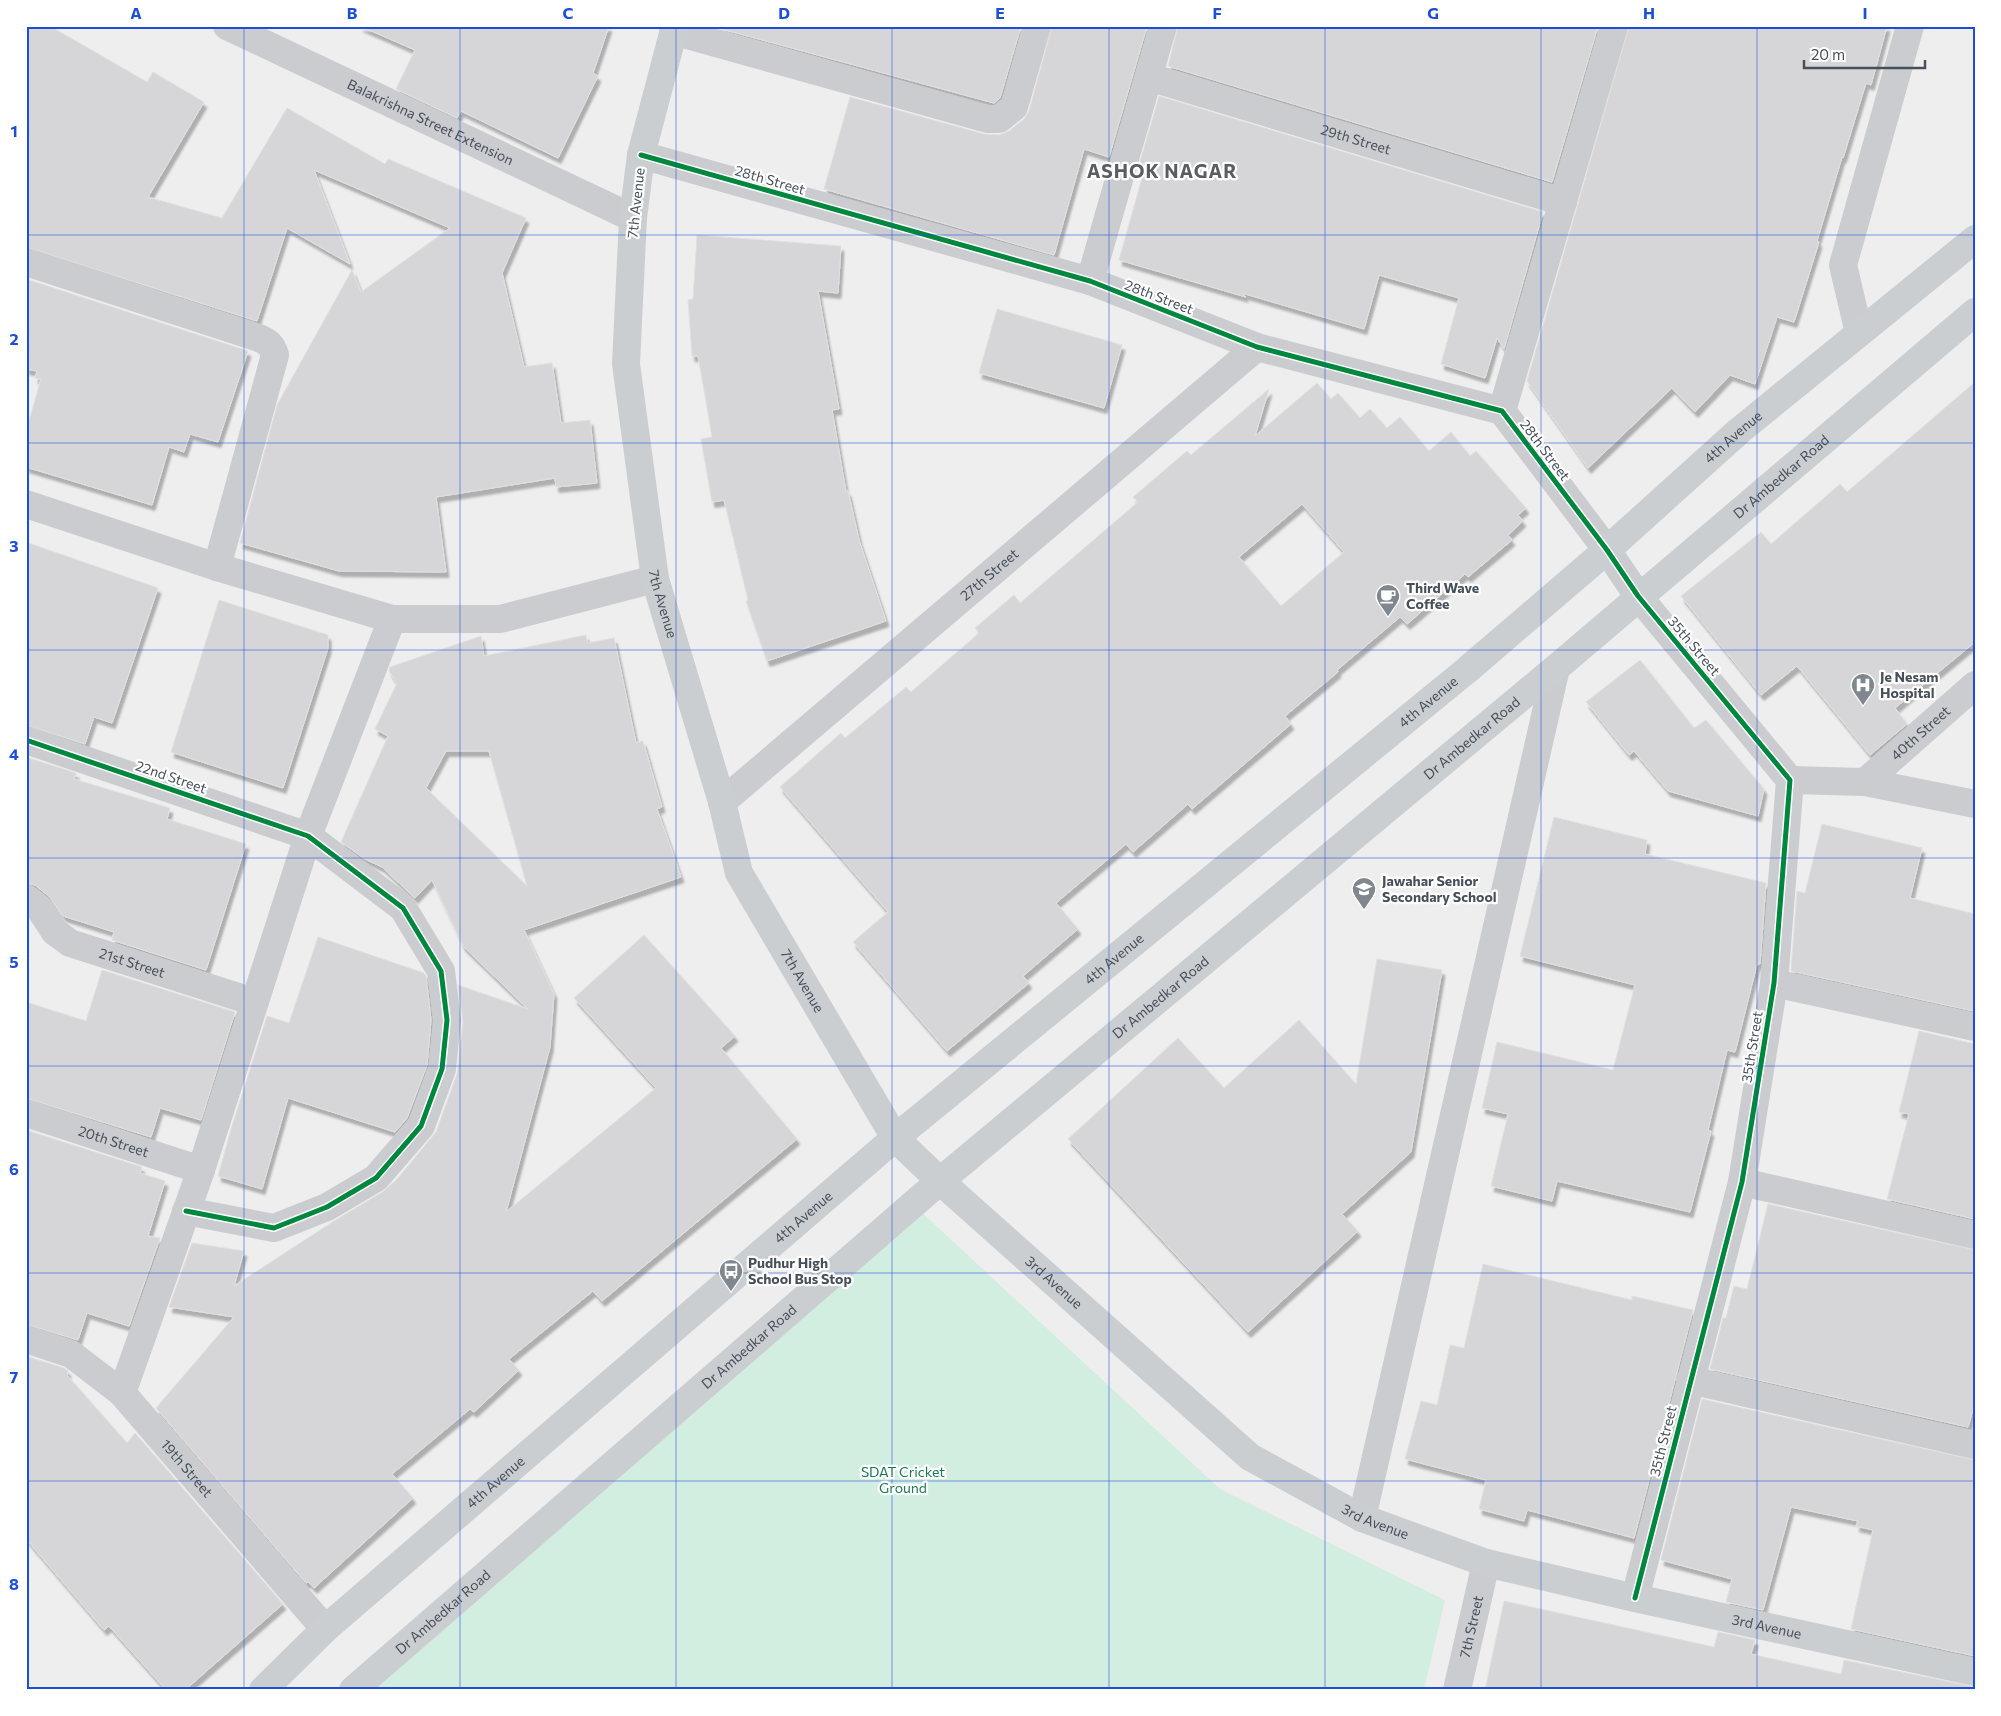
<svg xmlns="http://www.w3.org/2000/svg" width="2001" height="1716" font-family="Commissioner,sans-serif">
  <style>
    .green { fill: #d2eee0 }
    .building { fill: #d6d6d8; stroke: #e0e0e1; fill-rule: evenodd; filter: url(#shadow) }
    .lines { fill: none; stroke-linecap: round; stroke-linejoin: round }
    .minor { stroke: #cacccf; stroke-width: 28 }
    .tertiary { stroke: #cacccf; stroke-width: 28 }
    .secondary { stroke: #cbced1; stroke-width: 28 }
    .cycleway-casing { stroke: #fff; stroke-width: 8 }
    .cycleway { stroke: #00873e; stroke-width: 5 }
    .grid { fill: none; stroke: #1d4ed8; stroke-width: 1; stroke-opacity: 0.55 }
    .labels { text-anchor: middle; stroke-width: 4.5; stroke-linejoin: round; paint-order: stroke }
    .street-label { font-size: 14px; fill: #464f5a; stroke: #fff }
    .poi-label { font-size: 14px; font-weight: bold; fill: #464f5a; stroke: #fff; text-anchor: start }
    .park-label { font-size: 14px; fill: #187a52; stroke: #fff }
    .district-label { font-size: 19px; font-weight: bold; letter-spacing: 1px; fill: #5a5d62; stroke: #fff }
    .neatline { fill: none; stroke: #1d4ed8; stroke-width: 2 }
    .grid-label { font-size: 16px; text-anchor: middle; font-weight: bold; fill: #1d4ed8 }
  </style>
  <defs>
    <filter id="shadow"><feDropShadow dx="3" dy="5.5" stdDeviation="1" flood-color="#0004"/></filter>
  </defs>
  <rect width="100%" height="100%" fill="#efeeee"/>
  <!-- green -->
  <polygon class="green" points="904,1196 1220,1489 1445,1600 1424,1690 361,1690"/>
  <!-- building -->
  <g class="building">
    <polygon points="26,26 50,26 147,82 153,72 204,102 148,197 222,218 287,108 385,164 388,159 526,218 502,273 524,367 552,363 561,423 590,420 597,483 556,487 555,478 436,497 446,572 339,571 240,543 277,405 352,270 361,292 450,228 314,170 350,264 287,228 257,321 26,247"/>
    <polygon points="360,26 609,26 593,73 598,76 558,158 461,111 457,118 396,89 415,50"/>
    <polygon points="723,26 1021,26 1000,98 994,103 722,29"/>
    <polygon points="1052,26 1147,26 1109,157 1084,149 1054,255 824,189 850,97 984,134 999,135 1009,131 1024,119 1029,111"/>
    <polygon points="1178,26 1598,26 1552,182 1168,66"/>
    <polygon points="1629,26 1887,26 1871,85 1866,83 1843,158 1842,157 1817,241 1819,242 1794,322 1777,317 1755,384 1730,375 1695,412 1672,388 1588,468 1527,381"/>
    <polygon points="1159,96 1543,212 1504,349 1497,338 1485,378 1441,364 1459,298 1379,275 1364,329 1242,293 1246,297 1119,260 1145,167 1139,165"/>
    <polygon points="697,235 841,246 838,293 818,291 839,409 832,410 846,492 848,491 859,540 886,621 767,661 746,601 748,600 724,500 712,502 701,439 712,437 698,356 692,356 688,300 693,299"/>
    <polygon points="26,279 248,351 218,442 190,434 184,452 169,447 152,505 26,467 26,431 41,379 35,378 37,371 26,369"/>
    <polygon points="997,309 1122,345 1104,408 979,373"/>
    <polygon points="1975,382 1975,642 1895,708 1907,724 1870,755 1797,666 1761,695 1681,596 1761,532 1771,544 1840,484 1847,492"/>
    <path d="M1317,383L1331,399L1338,393L1360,418L1370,409L1387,428L1400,417L1429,451L1451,432L1470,456L1476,451L1526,508L1518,515L1523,521L1508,535L1512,540L1468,577L1465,574L1407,624L1400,617L1337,670L1338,672L1285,716L1291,724L1192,809L1188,804L1133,852L1126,844L1056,903L1078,929L1023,976L1029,983L947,1051L853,942L888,912L780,787L841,733L845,738L906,687L911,692L979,633L975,628L1014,595L1020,603L1138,502L1133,497L1187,451L1191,455L1269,389L1255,436ZM1302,504L1344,552L1281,606L1239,557Z"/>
    <polygon points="26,542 158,588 112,723 94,717 85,744 26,725"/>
    <polygon points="219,600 328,635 328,648 283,788 171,752"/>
    <path d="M586,635L587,643L614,638L636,743L643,741L662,807L657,809L681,877L524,930L554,994L550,1047L506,1212L656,1088L574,998L644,935L735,1036L721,1048L797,1139L602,1301L593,1291L509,1359L519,1370L474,1412L470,1409L392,1474L413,1498L314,1588L308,1582L306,1583L156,1408L234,1317L169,1307L192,1243L244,1251L234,1286L334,1221L384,1191L398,1178L436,1132L457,1074L463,1022L458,985L528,1009L463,946L432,880L415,898L382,867L365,859L341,842L388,736L375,729L397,683L389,671L390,667L481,636L484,656ZM446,751H489L527,886L426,788Z"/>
    <polygon points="1640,660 1694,728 1706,720 1764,789 1758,816 1668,791 1634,751 1629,755 1586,702"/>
    <polygon points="26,757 76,773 74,779 170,808 167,819 246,844 206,970 112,940 114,932 63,916 50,897 35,885 26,883"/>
    <polygon points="1554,817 1647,840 1645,854 1766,883 1760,964 1757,964 1735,1052 1727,1050 1708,1130 1711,1131 1690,1212 1557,1181 1552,1201 1491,1186 1508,1114 1482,1108 1497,1042 1613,1070 1635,985 1520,956"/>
    <polygon points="1822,824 1922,848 1910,898 1975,914 1974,1011 1791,971 1797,891 1805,893"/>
    <polygon points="318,937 424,973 426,976 431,1020 427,1065 407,1118 395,1132 288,1098 262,1189 218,1176 231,1129 267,1016 289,1023"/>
    <polygon points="1377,959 1442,970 1411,1152 1342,1214 1358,1231 1248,1332 1068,1139 1178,1038 1224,1088 1299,1020 1356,1084"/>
    <polygon points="102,970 235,1012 201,1120 160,1108 151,1137 26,1098 26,1002 86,1021"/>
    <polygon points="1919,1031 1975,1044 1975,1219 1887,1199 1909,1114 1899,1112"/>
    <polygon points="26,1130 142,1167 140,1173 165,1181 148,1236 160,1238 129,1326 87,1313 78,1340 26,1324"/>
    <polygon points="1768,1204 1975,1250 1975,1402 1968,1427 1710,1369 1723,1318 1726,1318 1734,1286 1747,1289"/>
    <polygon points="1483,1264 1632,1300 1632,1296 1693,1310 1634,1538 1527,1510 1524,1521 1479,1509 1486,1480 1405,1459 1421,1401 1437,1405 1450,1345 1464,1348"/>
    <polygon points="26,1356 64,1368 68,1371 67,1375 127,1443 135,1433 283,1604 185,1690 166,1690 109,1626 104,1630 26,1539"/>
    <polygon points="1702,1399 1975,1460 1975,1656 1851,1629 1873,1530 1856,1526 1858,1521 1791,1507 1763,1610 1726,1602 1732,1579 1661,1560"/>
    <polygon points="1504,1601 1714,1647 1718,1632 1755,1640 1751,1654 1841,1674 1844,1660 1975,1687 1975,1690 1485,1690"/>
  </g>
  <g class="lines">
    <!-- minor -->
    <g class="minor">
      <path id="s1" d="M227,26L633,218"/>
      <polyline points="673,31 988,119 999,119 1014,107 1037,26"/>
      <path id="s2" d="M1149,77L1563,202"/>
      <path d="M26,262L259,338C268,342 272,345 275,355L217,567"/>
      <polyline points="1090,281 1163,26"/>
      <polyline points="1859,333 1843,265 1910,26"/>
      <polyline points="1502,411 1614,26"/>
      <polyline points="26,504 217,567 392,619 500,619 655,579"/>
      <polyline points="26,740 308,836 403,908 441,971 447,1020 442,1069 421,1126 376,1178 327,1207 274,1228 186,1211"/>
      <polyline points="1790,780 1865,782 1975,804"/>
      <path id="s3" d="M1865,782L1975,685"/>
      <path id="s4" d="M722,802L1257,347"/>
      <path id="s5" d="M26,898L40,909L55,932L70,943L254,1002"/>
      <polyline points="1774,983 1975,1027"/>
      <path id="s6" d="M26,1113L201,1170"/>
      <polyline points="1742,1182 1975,1235"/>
      <path id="s7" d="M26,1339L71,1354L122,1393L325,1629"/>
      <polyline points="1690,1380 1975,1445"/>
      <polyline points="122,1393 201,1170 308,836 392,619"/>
      <polyline points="1362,1518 1556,668"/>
      <polyline points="1635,1598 1742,1182 1774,983 1790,780 1638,596"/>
    </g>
    <!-- tertiary -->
    <g class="tertiary">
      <polyline points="641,155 1090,281 1257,347 1502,411 1607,550 1638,596"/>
      <path id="s8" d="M1457,1690L1486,1563"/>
    </g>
    <!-- secondary -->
    <g class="secondary">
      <path id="s9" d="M675,26L641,155L633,218L626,364L655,579L722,802L739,873L895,1138L940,1181L1250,1457L1362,1518L1486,1563L1635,1598L1975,1672"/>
      <path id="s10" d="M263,1690L325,1629L895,1138L1467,670L1607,550L1739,431L1975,239"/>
      <path id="s11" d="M353,1690L940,1181L1556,668L1975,312"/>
    </g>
    <!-- cycleway casing -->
    <g class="cycleway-casing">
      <g id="cycleway">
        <polyline points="641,155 1090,281 1257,347 1502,411 1607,550 1638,596 1790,780 1774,983 1742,1182 1635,1598"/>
        <polyline points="26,740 308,836 403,908 441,971 447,1020 442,1069 421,1126 376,1178 327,1207 274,1228 186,1211"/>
      </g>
    </g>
    <!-- cycleway -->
    <use href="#cycleway" class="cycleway"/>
  </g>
  <!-- grid -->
  <path class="grid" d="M244,26V1690M460,26V1690M676,26V1690M892,26V1690M1109,26V1690M1325,26V1690M1541,26V1690M1757,26V1690M26,235H1975M26,443H1975M26,650H1975M26,858H1975M26,1066H1975M26,1273H1975M26,1481H1975"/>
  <!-- icons -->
  <defs>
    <g id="cafe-pin" transform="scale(1.25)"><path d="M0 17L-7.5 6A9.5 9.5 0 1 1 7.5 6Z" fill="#81878e" stroke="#fff"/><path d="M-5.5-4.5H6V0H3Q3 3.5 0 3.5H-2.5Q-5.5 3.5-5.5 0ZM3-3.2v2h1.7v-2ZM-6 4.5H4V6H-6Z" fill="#fff"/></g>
    <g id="hospital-pin" transform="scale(1.25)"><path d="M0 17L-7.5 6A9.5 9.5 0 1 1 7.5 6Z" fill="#81878e" stroke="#fff"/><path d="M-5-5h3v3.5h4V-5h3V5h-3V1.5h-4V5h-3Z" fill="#fff"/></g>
    <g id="school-pin" transform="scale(1.25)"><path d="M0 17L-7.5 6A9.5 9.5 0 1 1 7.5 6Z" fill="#81878e" stroke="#fff"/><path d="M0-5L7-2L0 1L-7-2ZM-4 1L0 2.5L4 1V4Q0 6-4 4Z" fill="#fff"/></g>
    <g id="bus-pin" transform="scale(1.25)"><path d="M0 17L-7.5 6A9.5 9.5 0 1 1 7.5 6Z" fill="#81878e" stroke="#fff"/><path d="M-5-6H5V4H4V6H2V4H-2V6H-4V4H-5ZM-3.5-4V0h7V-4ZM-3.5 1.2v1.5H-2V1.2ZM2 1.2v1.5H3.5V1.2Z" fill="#fff"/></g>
  </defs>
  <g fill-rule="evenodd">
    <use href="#cafe-pin" x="1388" y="596"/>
    <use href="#hospital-pin" x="1863" y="685"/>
    <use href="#school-pin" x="1364" y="889"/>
    <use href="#bus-pin" x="731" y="1271"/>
  </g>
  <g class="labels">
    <!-- street labels -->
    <g class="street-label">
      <text dy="5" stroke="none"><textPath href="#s1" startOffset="225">Balakrishna Street Extension</textPath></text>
      <text dy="5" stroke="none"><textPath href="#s2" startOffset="216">29th Street</textPath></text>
      <text transform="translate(770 180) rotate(16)" y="5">28th Street</text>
      <text transform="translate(636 203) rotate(-84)" y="5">7th Avenue</text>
      <text transform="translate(1159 297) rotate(21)" y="5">28th Street</text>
      <text dy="5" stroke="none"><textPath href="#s10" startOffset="1932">4th Avenue</textPath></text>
      <text transform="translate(1545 450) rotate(53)" y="5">28th Street</text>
      <text dy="5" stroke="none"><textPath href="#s11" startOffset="1874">Dr Ambedkar Road</textPath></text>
      <text dy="5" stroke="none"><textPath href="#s4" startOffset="351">27th Street</textPath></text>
      <text dy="5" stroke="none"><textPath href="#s9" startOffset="586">7th Avenue</textPath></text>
      <text transform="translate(1694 646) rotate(50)" y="5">35th Street</text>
      <text dy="5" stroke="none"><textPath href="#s10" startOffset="1528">4th Avenue</textPath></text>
      <text dy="5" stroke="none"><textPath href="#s3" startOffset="74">40th Street</textPath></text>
      <text dy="5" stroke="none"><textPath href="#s11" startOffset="1469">Dr Ambedkar Road</textPath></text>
      <text transform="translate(171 777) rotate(19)" y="5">22nd Street</text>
      <text dy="5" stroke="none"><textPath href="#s10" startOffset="1122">4th Avenue</textPath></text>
      <text dy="5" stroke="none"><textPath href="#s5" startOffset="129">21st Street</textPath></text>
      <text dy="5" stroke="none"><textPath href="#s9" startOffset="991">7th Avenue</textPath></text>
      <text dy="5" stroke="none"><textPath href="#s11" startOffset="1064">Dr Ambedkar Road</textPath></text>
      <text transform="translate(1752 1047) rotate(-81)" y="5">35th Street</text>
      <text dy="5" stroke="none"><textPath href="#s6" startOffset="92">20th Street</textPath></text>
      <text dy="5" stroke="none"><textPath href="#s10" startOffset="718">4th Avenue</textPath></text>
      <text dy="5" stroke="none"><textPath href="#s9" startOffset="1388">3rd Avenue</textPath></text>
      <text dy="5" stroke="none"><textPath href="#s11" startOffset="524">Dr Ambedkar Road</textPath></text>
      <text transform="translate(1663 1441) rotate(-76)" y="5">35th Street</text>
      <text dy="5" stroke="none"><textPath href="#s7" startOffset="211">19th Street</textPath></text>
      <text dy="5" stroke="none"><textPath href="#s10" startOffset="312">4th Avenue</textPath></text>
      <text dy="5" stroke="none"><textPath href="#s9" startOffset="1792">3rd Avenue</textPath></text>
      <text dy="5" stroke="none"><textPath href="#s11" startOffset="119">Dr Ambedkar Road</textPath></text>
      <text dy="5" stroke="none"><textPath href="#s8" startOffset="65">7th Street</textPath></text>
      <text dy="5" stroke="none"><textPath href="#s9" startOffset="2198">3rd Avenue</textPath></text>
    </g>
    <!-- poi labels -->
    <g class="poi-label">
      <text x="1406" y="593">Third Wave<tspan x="1406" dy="16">Coffee</tspan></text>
      <text x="1880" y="682">Je Nesam<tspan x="1880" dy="16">Hospital</tspan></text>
      <text x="1382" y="886">Jawahar Senior<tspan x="1382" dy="16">Secondary School</tspan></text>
      <text x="748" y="1268">Pudhur High<tspan x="748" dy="16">School Bus Stop</tspan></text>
    </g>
    <!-- park labels -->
    <g class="park-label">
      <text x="903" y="1477">SDAT Cricket<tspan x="903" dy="16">Ground</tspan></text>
    </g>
    <!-- district labels -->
    <g class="district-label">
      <text x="1162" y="178">ASHOK NAGAR</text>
    </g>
  </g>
  <!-- border -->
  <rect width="2001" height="1716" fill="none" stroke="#ffffff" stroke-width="55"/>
  <!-- scale -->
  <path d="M1804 60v8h121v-8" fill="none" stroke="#464f5a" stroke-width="2.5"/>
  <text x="1811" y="60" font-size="15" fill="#464f5a" stroke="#ffffff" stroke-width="4" paint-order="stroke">20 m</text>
  <rect x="28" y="28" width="1946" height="1660" class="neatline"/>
  <g class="grid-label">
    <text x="136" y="19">A</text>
    <text x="352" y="19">B</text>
    <text x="568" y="19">C</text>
    <text x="784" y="19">D</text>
    <text x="1000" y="19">E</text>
    <text x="1217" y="19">F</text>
    <text x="1433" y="19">G</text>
    <text x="1649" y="19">H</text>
    <text x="1865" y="19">I</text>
    <text x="14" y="137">1</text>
    <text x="14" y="345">2</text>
    <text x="14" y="552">3</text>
    <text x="14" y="760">4</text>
    <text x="14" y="968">5</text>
    <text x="14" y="1175">6</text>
    <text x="14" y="1383">7</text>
    <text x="14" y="1590">8</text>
  </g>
</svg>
